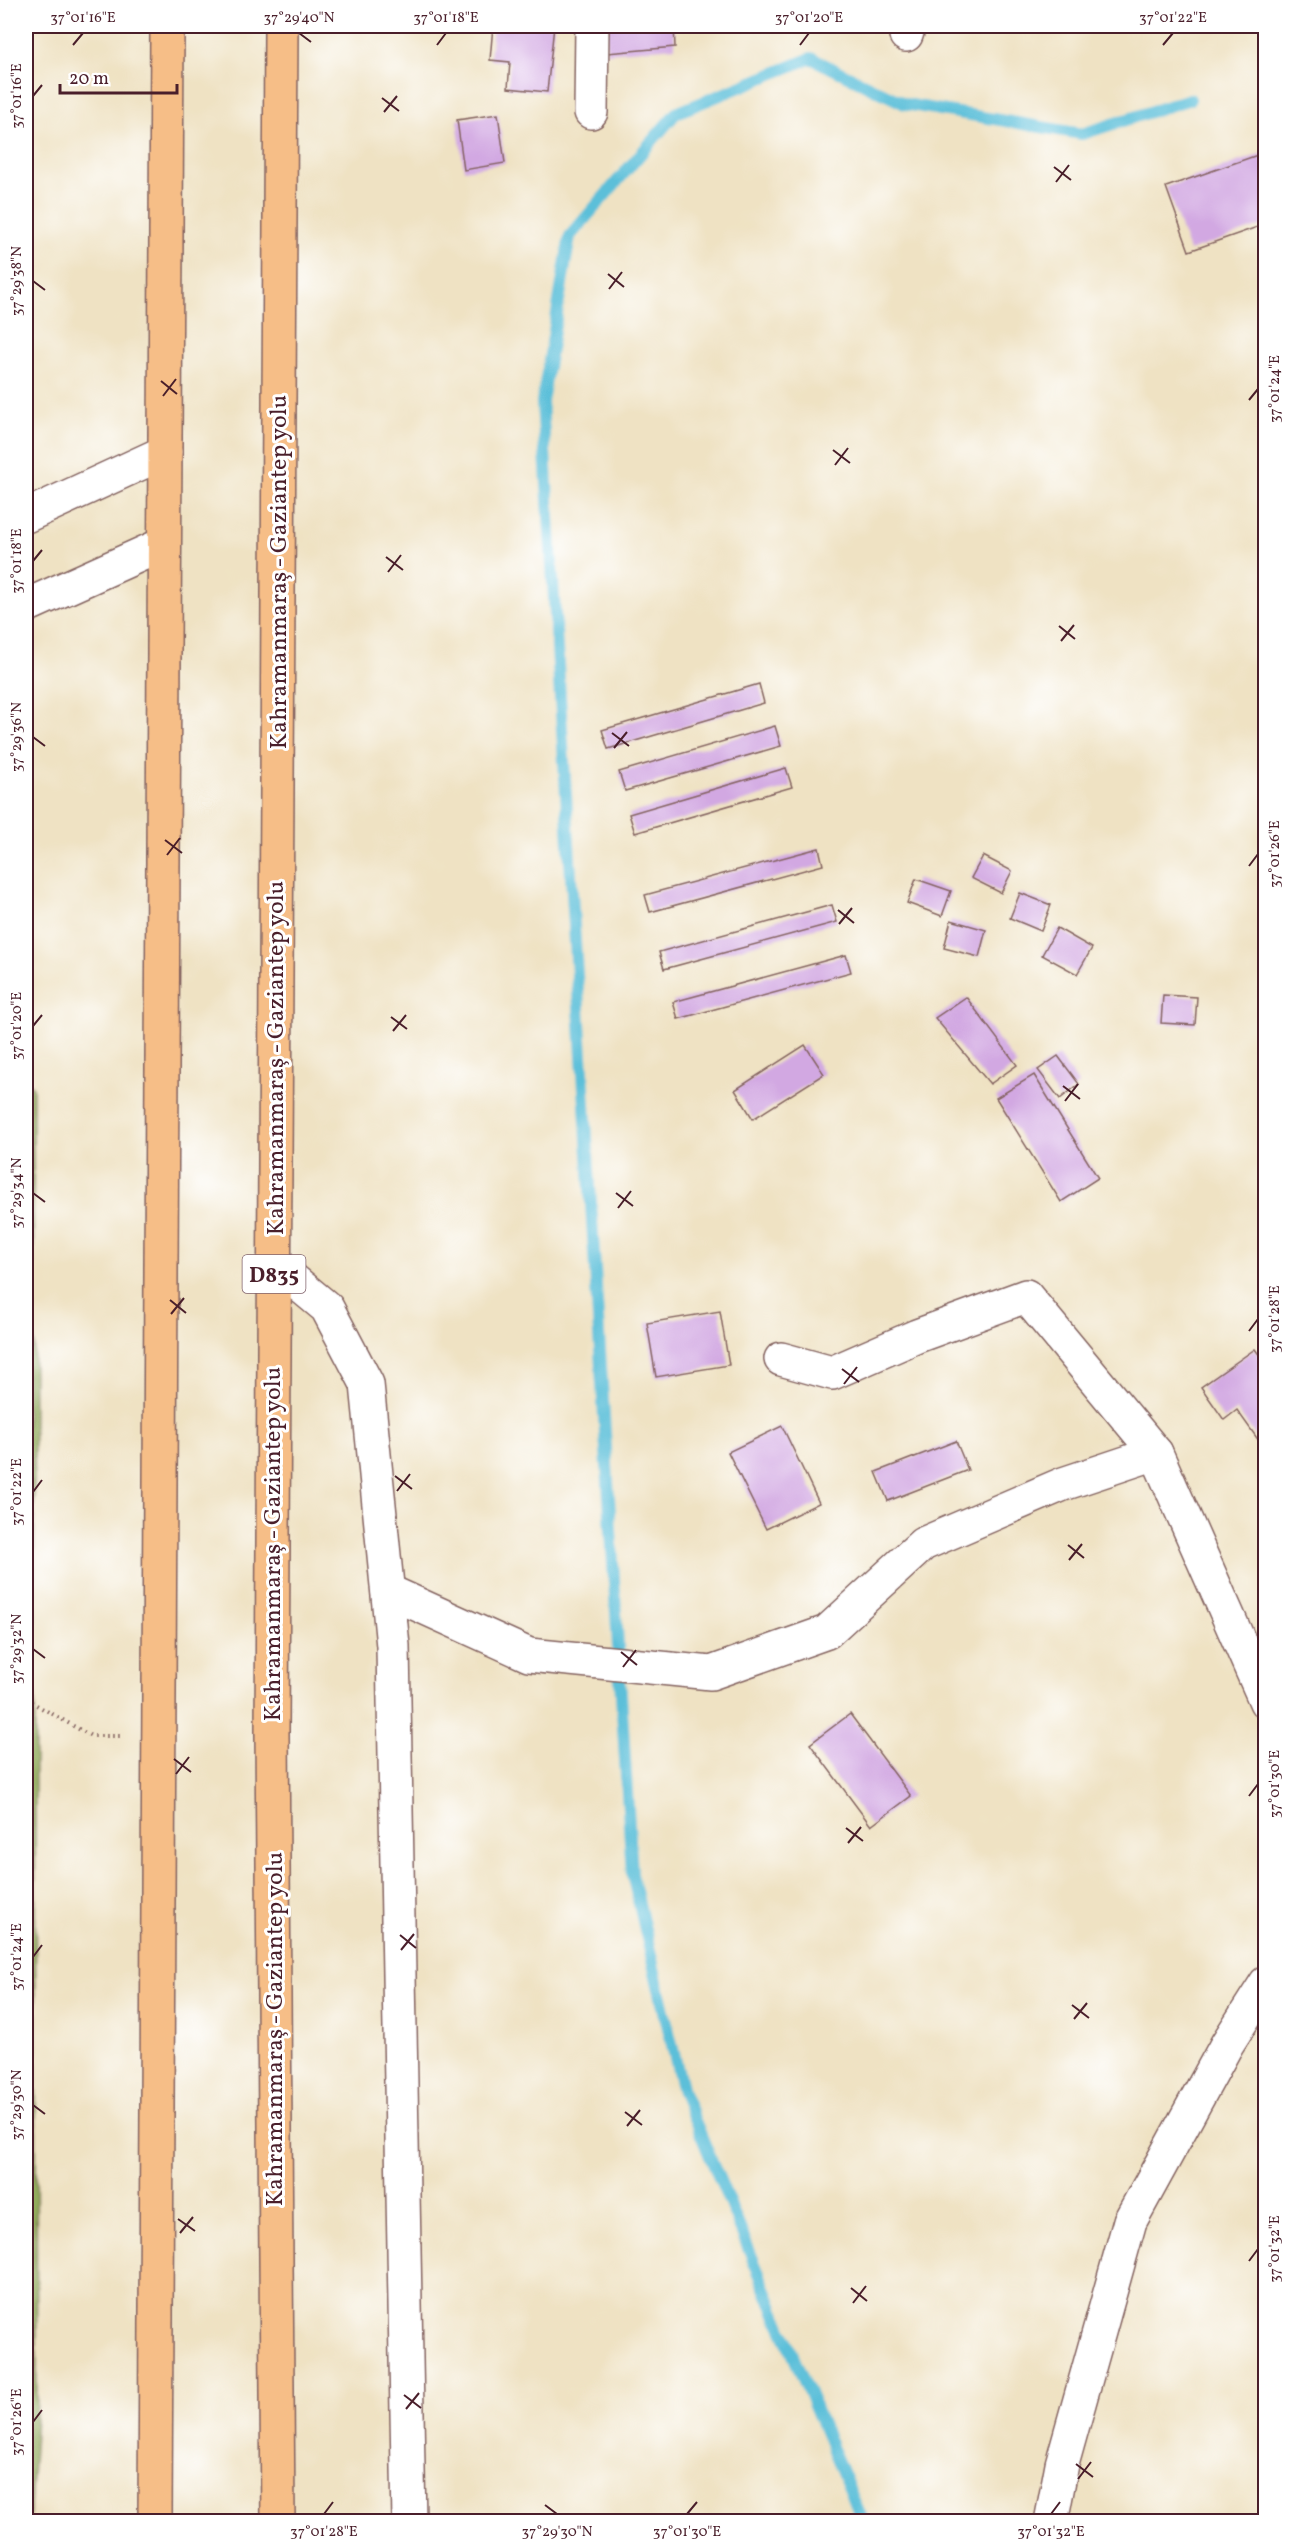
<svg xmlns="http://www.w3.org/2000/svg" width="1291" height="2547" font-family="Vollkorn,serif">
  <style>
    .forest { fill: #92ab5c; stroke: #6e6544; stroke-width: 1.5 }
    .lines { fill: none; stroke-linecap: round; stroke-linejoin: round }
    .stream { stroke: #5bbfd9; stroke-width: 12 }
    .building { fill: #d2a8e2 }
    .minor-casing { stroke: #846360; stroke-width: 36 }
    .highway-casing { stroke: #846360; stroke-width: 36 }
    .path { stroke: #846360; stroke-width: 4; stroke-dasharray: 1.5 4.5; stroke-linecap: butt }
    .minor { stroke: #fff; stroke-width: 33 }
    .highway { stroke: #f6be87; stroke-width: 33 }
    .ticks { fill: none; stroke: #4a1f2b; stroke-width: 2 }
    .labels { text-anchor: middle; stroke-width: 6; stroke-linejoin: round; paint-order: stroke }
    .shield { fill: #fff; stroke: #80626b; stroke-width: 1.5 }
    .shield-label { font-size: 22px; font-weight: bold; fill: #4a1f2b }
    .street-label { font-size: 24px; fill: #4a1f2b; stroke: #fff }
    .neatline { fill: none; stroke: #4a1f2b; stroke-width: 2 }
    .ticks-label { font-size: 15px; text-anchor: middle; fill: #4a1f2b }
  </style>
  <rect width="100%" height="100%" fill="#fff"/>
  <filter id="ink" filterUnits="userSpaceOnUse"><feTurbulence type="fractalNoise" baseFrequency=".0167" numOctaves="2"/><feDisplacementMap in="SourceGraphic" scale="12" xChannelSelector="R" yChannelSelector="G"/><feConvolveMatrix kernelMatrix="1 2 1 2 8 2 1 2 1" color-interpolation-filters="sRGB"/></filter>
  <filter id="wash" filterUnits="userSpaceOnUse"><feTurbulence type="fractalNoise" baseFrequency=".008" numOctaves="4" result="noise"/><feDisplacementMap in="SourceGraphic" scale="24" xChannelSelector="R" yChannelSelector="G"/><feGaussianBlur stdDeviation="1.35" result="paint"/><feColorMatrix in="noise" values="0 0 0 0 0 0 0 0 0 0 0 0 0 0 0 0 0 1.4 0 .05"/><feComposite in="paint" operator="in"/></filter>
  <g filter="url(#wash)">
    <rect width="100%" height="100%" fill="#efe2c3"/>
    <!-- forest -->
    <polygon class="forest" points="26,1081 33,1087 37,2403 29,2522 26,2521"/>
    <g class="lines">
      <!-- stream -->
      <polyline class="stream" points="863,2522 683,2092 632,1874 542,402 570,236 676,113 811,58 905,104 1082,134 1190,99"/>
    </g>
    <g id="blocks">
      <!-- building -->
      <g class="building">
        <polygon points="493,26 554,26 547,92 508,88 510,62 490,60"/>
        <polygon points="606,26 674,26 675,47 607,53"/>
        <polygon points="498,114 505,163 464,170 457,120"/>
        <polygon points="1266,152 1266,224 1189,251 1166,187"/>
        <polygon points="759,684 764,703 608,749 602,730"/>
        <polygon points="775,726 781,746 625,791 619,772"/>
        <polygon points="786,768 792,787 635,833 629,814"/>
        <polygon points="819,848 823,865 650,912 645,895"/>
        <polygon points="983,856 1012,871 1001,893 971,878"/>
        <polygon points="916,879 951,891 942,916 907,903"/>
        <polygon points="1020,893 1051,905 1041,931 1010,918"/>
        <polygon points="832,905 837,922 664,969 659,952"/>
        <polygon points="951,920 986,930 979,957 944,948"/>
        <polygon points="1057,928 1092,948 1077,974 1042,955"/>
        <polygon points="846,955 851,972 678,1019 673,1002"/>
        <polygon points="1163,995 1197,997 1195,1025 1161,1023"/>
        <polygon points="966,997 1017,1065 990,1084 935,1018"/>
        <polygon points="805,1045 824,1074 753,1119 735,1090"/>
        <polygon points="1058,1056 1079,1084 1060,1099 1038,1070"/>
        <polygon points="1034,1075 1098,1178 1061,1202 996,1098"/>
        <polygon points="720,1311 729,1365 656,1377 647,1323"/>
        <polygon points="1255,1349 1266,1364 1264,1448 1237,1410 1224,1420 1201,1387"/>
        <polygon points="782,1426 819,1503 766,1529 728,1452"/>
        <polygon points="956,1441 968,1470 888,1501 876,1472"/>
        <polygon points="850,1714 911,1796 871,1826 810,1744"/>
      </g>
    </g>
  </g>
  <g filter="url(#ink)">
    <use href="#blocks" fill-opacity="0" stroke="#846360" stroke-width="1.5"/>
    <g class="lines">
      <!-- minor casing -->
      <g class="minor-casing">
        <g id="minor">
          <polyline points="906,35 909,26"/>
          <polyline points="591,112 592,26"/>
          <polyline points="26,516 165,452"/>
          <polyline points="26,606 164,544"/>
          <polyline points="274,1264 327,1308 367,1384 393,1646 409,2522"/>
          <polyline points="781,1359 832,1373 917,1336 1026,1296 1156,1453"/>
          <polyline points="388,1591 529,1655 711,1673 827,1632 923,1544 1063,1484 1156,1453 1266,1702"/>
          <polyline points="1051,2522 1062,2464 1130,2221 1227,2044 1266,1983"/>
        </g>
      </g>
      <!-- highway casing -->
      <g class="highway-casing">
        <g id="highway">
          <polyline points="155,2522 167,26"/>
          <polyline points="278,2522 272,1733 281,26"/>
        </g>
      </g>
      <!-- path -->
      <polyline class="path" points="26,1699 91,1736 123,1736"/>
      <!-- minor -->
      <use href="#minor" class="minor"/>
      <!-- highway -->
      <use href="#highway" class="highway"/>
    </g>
  </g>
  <!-- ticks -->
  <path class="ticks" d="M299,33L311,42M73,45L83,33M437,45L446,33M800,45L809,33M1163,45L1173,33M33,96L42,85M382,98L399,111M384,112L397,96M1054,167L1071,180M1056,182L1069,165M608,274L624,287M33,281L45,290M609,289L622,272M161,381L177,394M163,396L176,379M1249,400L1258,389M833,450L850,463M835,465L848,448M386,557L403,570M33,561L42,550M388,572L401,555M1059,626L1075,639M1061,641L1074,625M612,733L629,746M33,737L45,746M614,748L627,732M165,840L182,853M167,855L180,838M1249,866L1258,854M838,910L854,923M839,924L852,908M391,1017L407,1029M33,1026L42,1015M393,1031L406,1015M1063,1086L1080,1099M1065,1101L1078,1084M33,1193L45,1202M616,1193L633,1206M618,1208L631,1191M170,1300L186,1313M171,1314L184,1298M1249,1331L1258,1319M842,1369L859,1382M844,1384L857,1367M395,1476L412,1489M397,1491L410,1474M33,1492L42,1480M1068,1545L1084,1558M1069,1560L1082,1544M33,1649L45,1658M621,1652L637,1665M623,1667L636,1650M174,1759L191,1772M176,1774L189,1757M1249,1796L1258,1784M846,1828L863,1841M848,1843L861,1827M400,1935L416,1948M401,1950L414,1934M33,1957L42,1945M1072,2005L1089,2018M1074,2019L1087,2003M33,2105L45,2114M625,2112L642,2125M627,2126L640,2110M178,2219L195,2231M180,2233L193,2217M1249,2261L1258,2249M851,2288L867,2301M853,2303L866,2286M404,2395L421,2408M406,2409L419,2393M33,2422L42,2410M1076,2464L1093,2477M1078,2479L1091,2462M545,2505L557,2514M324,2514L333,2502M687,2514L697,2502M1051,2514L1060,2502"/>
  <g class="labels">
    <!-- shield labels -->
    <rect class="shield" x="242.5" y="1255" width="63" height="38" rx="4.5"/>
    <g class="shield-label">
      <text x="274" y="1282">D835</text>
    </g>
    <!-- street labels -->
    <g class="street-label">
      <text transform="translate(278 572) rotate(-90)" y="8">Kahramanmaraş - Gaziantep yolu</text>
      <text transform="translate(275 1058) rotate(-90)" y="8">Kahramanmaraş - Gaziantep yolu</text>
      <text transform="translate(272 1544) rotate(-90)" y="8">Kahramanmaraş - Gaziantep yolu</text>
      <text transform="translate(274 2029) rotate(-90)" y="8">Kahramanmaraş - Gaziantep yolu</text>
    </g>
  </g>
  <!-- margin -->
  <rect width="1291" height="2547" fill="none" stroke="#fff" stroke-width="66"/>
  <!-- scale -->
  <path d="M60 84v9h117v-9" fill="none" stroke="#4a1f2b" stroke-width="3"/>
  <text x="69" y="84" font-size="18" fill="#4a1f2b" stroke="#ffffff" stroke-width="4.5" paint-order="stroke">20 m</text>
  <rect x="33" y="33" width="1225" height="2481" class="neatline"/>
  <g class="ticks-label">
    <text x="83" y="22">37°01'16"E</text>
    <text x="299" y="22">37°29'40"N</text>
    <text x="446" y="22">37°01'18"E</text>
    <text x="809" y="22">37°01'20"E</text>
    <text x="1173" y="22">37°01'22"E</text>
    <text transform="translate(16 96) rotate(-90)" y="5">37°01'16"E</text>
    <text transform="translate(16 281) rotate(-90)" y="5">37°29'38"N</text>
    <text transform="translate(1274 389) rotate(-90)" y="5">37°01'24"E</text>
    <text transform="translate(16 561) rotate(-90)" y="5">37°01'18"E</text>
    <text transform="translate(16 737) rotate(-90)" y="5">37°29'36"N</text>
    <text transform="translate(1274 854) rotate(-90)" y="5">37°01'26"E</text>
    <text transform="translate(16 1026) rotate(-90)" y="5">37°01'20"E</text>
    <text transform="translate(16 1193) rotate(-90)" y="5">37°29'34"N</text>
    <text transform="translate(1274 1319) rotate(-90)" y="5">37°01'28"E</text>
    <text transform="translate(16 1492) rotate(-90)" y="5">37°01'22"E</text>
    <text transform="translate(16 1649) rotate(-90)" y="5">37°29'32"N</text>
    <text transform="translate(1274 1784) rotate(-90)" y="5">37°01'30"E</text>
    <text transform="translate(16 1957) rotate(-90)" y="5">37°01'24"E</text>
    <text transform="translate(16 2105) rotate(-90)" y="5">37°29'30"N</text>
    <text transform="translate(1274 2249) rotate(-90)" y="5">37°01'32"E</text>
    <text transform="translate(16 2422) rotate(-90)" y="5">37°01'26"E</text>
    <text x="324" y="2536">37°01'28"E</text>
    <text x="557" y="2536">37°29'30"N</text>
    <text x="687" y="2536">37°01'30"E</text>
    <text x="1051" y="2536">37°01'32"E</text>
  </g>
</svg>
